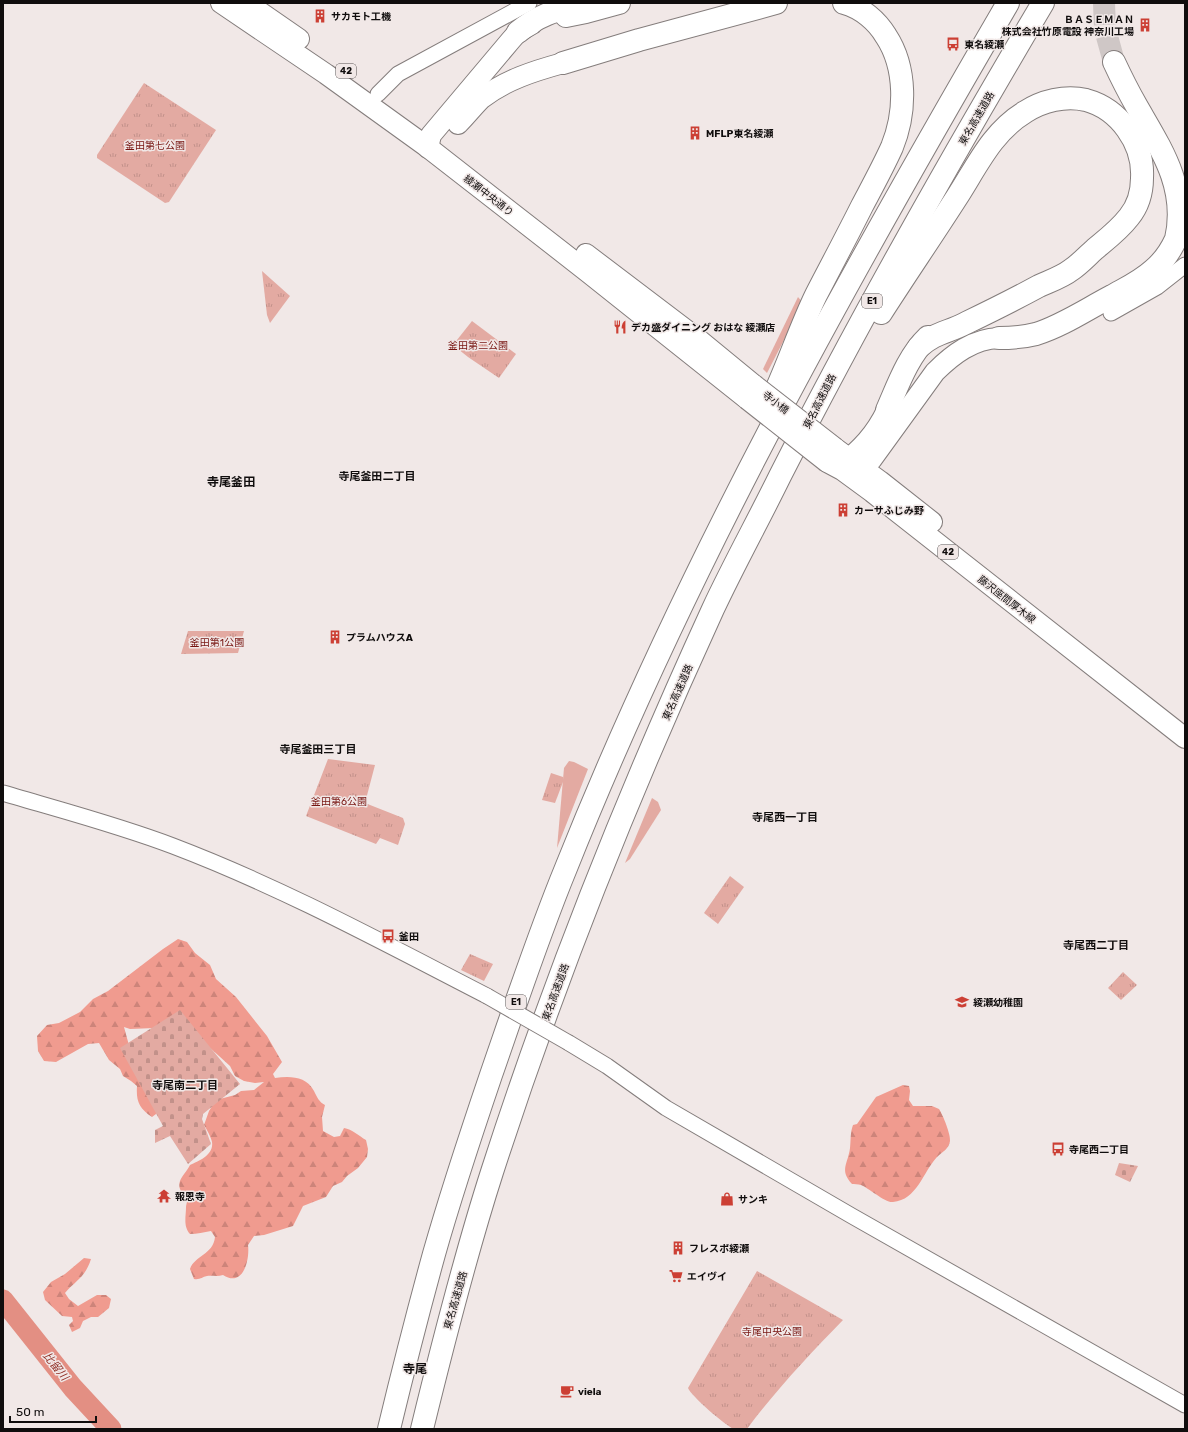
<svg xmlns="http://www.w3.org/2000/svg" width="1188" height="1432" font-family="Rubik,'Noto Sans JP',sans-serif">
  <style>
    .grass { fill: #e3aaa2 }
    .forest { fill: url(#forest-firs) }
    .cemetery { fill: url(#cemetery-stones) }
    .park { fill: url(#park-tufts) }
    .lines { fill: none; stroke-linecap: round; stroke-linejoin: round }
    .river { stroke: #e38f83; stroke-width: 21 }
    .highway-tunnel { stroke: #cfc7c6; stroke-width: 22; stroke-dasharray: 22 11; stroke-linecap: butt }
    .minor-casing { stroke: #847d7c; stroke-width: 17 }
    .major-casing { stroke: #847d7c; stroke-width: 22 }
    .highway-casing { stroke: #847d7c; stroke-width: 24 }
    .minor { stroke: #fff; stroke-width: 15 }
    .major { stroke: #fff; stroke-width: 20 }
    .highway { stroke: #fff; stroke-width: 22 }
    .minor-bridge-casing { stroke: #847d7c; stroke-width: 17; stroke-linecap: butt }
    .major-bridge-casing { stroke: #847d7c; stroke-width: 22; stroke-linecap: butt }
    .minor-bridge { stroke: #fff; stroke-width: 15 }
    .major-bridge { stroke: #fff; stroke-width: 20 }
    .labels { text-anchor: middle; stroke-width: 3; stroke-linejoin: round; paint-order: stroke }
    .shield { fill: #f1e8e7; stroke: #544f4e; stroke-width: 1 }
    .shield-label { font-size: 9px; font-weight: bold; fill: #100d0d }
    .poi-label { font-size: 10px; font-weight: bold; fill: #100d0d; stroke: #f1e8e7; text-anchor: start }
    .street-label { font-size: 10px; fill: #100d0d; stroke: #f1e8e7 }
    .park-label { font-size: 10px; fill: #771410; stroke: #f1e8e7 }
    .neighbourhood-label { font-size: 11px; font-weight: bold; fill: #100d0d; stroke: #f1e8e7 }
    .water-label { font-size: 11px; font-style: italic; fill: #912f26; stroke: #f1e8e7 }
    .quarter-label { font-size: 12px; font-weight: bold; fill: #100d0d; stroke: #f1e8e7 }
  </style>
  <defs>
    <pattern id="forest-firs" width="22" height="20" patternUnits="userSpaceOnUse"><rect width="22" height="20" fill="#f09b8f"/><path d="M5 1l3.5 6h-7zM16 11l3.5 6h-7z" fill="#cd847a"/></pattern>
    <pattern id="cemetery-stones" width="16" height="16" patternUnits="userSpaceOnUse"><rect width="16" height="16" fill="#e3aaa2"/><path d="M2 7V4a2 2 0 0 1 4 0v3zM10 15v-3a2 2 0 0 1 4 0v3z" fill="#c2918a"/></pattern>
    <pattern id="park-tufts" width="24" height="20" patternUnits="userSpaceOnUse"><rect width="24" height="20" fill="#e3aaa2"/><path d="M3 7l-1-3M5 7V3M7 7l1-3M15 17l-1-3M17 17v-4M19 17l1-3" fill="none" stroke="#c2918a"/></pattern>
  </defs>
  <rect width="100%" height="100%" fill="#f1e8e7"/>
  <!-- grass -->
  <g class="grass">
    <polygon points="798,297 803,303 767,373 763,369"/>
    <polygon points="569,761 574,762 588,769 557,848 564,768"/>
    <polygon points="652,798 658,802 661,810 630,859 625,863"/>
  </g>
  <!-- forest -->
  <g class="forest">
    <path d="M178,939L187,942L195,953L210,965L216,979L236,997L267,1036L282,1062L273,1074L275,1078C290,1076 306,1076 314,1091C317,1097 319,1102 325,1105L322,1117L323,1131L334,1137L340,1136L344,1128C352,1129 359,1136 366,1140L368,1149L367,1157L358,1168L347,1176L342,1182L333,1186L326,1197L303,1206L293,1226L264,1235L254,1236L248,1245C250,1260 243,1288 223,1275C217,1277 211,1275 207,1276C202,1277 200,1280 194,1279L190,1269C195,1255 213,1255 215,1237L211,1231C204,1232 197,1234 190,1234C183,1226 186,1217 186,1207C186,1205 187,1203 187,1201C184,1193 177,1190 180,1181C181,1177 187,1171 190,1165C199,1161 214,1155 212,1142C211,1137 207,1130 204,1125L209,1111L216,1100L235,1095L241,1091L254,1090L264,1082L255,1083L244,1081L235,1076L230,1066L208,1046L155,1028L130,1029L124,1027L130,1049L160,1111L152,1117C139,1108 136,1101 137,1086L131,1081L123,1076L120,1069L109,1060L99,1043L88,1044L56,1062L44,1061L38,1051L37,1036L47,1025L59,1023L80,1012L93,999L108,991L163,949Z"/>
    <path d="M903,1085L909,1086L910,1091L909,1100L913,1106H932L939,1109C943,1115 951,1135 950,1141C949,1149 942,1152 937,1157C923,1172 917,1200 893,1202C885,1203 869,1188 861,1185C858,1184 854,1184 852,1184C839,1170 848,1164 850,1148C851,1140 850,1133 853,1125L857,1124L876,1097Z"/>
    <path d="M84,1258L91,1259C85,1278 76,1280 65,1293L69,1299L78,1306L97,1295H106L111,1299L109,1308L98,1317H91L83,1321L80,1328L72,1332L69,1325L73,1321L72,1317L62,1316L45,1300L43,1292L51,1282L65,1274Z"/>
  </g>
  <!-- cemetery -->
  <g class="cemetery">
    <polygon points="180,1010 240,1084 203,1114 202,1119 211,1144 188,1164 170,1136 155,1143 155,1130 163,1126 120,1048"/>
    <polygon points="1119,1163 1138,1166 1130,1182 1115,1175"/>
  </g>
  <!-- park -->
  <g class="park">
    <polygon points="144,83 216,130 169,202 165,203 97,158 97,155"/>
    <polygon points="262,271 290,296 270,323 267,315"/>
    <polygon points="472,321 516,354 499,378 468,357 453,345"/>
    <polygon points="188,631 244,631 238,653 181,654"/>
    <polygon points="328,759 375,765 365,803 403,818 405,824 398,845 380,838 376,844 306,816"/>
    <polygon points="551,773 563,777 563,782 555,803 542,800"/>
    <polygon points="730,876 744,887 718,924 704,913"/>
    <polygon points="470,954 493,964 484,981 461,970"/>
    <polygon points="1123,972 1137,985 1121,1000 1108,988"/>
    <path d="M757,1271L843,1320C809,1355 776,1390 747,1429C743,1429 738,1430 734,1429C726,1426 691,1396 688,1388Z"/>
  </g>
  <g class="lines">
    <!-- river -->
    <polyline class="river" points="3,1300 73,1388 111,1429"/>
    <!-- highway-tunnel -->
    <polyline class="highway-tunnel" points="1104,3 1105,29 1114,62"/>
    <!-- minor casing -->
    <g class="minor-casing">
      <g id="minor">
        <polyline points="378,94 398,74 529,3"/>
        <polyline points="1111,313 1157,287 1185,265"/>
        <path d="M3,793C60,810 118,825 173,846C281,887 384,943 487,996"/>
        <polyline points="569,1043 607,1066 666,1108 852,1216 1185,1405"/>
      </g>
    </g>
    <!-- major casing -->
    <g class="major-casing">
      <g id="major">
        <polyline points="221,3 326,74 430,149 589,273 747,399"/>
        <polyline points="247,3 299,39"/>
        <path d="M458,124C466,116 473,107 481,99C505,80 534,71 563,63"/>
        <polyline points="428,148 431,135 511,40 518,32 532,24"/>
        <polyline points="586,254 698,339 754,385"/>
        <polyline points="835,448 880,481 932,522"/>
        <polyline points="827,462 842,470 872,492 1185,738"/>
        <path d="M840,466C861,449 875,435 887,410"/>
        <path d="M851,471L863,469L872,459L935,372C953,354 973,339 999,338"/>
      </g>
    </g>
    <!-- highway casing -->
    <g class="highway-casing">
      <g id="highway">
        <polyline points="566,16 586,12 619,3"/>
        <path d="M518,32C538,15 557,10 582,3"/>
        <polyline points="563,63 639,40 776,3"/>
        <path d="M881,313C906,274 932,236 957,197C977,166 992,132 1025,112C1042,101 1065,95 1086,100C1119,109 1144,143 1142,178C1142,192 1138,206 1129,217C1119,230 1107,239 1095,249C1087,256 1080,264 1071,270C1062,277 1050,281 1039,286C1015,299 991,311 966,323C947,333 936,332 919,347"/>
        <path d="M999,338C1012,338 1024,337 1036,334C1062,326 1087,309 1112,296C1126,288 1141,281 1153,270C1163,262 1171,250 1176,239C1188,187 1160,147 1136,105C1128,91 1121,77 1114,62"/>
        <path d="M776,390C790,359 801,326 816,295C831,266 847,236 862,206C872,187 883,167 892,147C906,113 907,68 886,36C877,21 862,8 844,3"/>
        <path d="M887,410C898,385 908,356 928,337"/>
        <path d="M389,1429C403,1371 418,1312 434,1254C451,1194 471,1134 491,1075C515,1006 538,936 566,868C686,567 845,283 1008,3"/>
        <path d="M422,1429C443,1343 465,1256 492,1172C554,980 629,792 713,609C734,564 758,521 780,476C862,315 951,158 1043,3"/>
      </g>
    </g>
    <!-- minor -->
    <use href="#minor" class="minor"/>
    <!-- major -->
    <use href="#major" class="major"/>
    <!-- highway -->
    <use href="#highway" class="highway"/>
    <!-- minor-bridge casing -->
    <g class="minor-bridge-casing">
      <polyline id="minor-bridge" points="487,996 569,1043"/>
    </g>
    <!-- major-bridge casing -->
    <g class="major-bridge-casing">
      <g id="major-bridge">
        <polyline points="754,385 835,448"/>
        <polyline points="747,399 827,462"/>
      </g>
    </g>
    <!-- minor-bridge -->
    <use href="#minor-bridge" class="minor-bridge"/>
    <!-- major-bridge -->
    <use href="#major-bridge" class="major-bridge"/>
  </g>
  <!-- icons -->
  <defs>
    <g id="building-bare" transform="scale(1.08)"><path d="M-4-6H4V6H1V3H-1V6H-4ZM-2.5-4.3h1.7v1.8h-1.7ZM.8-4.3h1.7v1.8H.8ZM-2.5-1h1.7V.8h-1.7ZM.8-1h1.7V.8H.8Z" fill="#cc3f34" stroke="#f1e8e7" stroke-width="2.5" paint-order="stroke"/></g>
    <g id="bus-bare" transform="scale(1.08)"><path d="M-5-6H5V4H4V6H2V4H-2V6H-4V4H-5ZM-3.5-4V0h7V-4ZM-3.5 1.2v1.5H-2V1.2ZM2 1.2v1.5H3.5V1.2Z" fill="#cc3f34" stroke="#f1e8e7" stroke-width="2.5" paint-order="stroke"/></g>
    <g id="restaurant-bare" transform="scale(1.08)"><path d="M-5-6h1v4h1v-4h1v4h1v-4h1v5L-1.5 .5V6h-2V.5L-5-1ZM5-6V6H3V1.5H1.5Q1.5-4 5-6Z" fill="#cc3f34" stroke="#f1e8e7" stroke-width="2.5" paint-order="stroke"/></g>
    <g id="school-bare" transform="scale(1.08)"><path d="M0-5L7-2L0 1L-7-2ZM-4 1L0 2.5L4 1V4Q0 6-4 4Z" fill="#cc3f34" stroke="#f1e8e7" stroke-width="2.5" paint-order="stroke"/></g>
    <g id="temple-bare" transform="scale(1.08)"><path d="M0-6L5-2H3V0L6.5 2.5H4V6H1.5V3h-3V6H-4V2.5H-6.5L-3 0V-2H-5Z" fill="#cc3f34" stroke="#f1e8e7" stroke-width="2.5" paint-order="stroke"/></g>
    <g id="shop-bare" transform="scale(1.08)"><path d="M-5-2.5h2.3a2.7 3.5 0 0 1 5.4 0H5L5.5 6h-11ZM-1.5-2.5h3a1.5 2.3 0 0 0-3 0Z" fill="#cc3f34" stroke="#f1e8e7" stroke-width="2.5" paint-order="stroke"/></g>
    <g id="supermarket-bare" transform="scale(1.08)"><path d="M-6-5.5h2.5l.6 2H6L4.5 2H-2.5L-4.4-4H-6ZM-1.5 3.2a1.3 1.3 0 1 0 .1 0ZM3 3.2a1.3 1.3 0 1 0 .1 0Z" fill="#cc3f34" stroke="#f1e8e7" stroke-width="2.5" paint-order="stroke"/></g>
    <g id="cafe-bare" transform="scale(1.08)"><path d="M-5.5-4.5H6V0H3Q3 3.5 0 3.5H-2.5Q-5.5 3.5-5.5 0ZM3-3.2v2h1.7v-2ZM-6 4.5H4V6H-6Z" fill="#cc3f34" stroke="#f1e8e7" stroke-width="2.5" paint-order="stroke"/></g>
  </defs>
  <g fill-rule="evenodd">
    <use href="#building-bare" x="320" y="16"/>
    <use href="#building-bare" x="1145" y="25"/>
    <use href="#bus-bare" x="953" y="44"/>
    <use href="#building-bare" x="695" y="133"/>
    <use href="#restaurant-bare" x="620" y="327"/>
    <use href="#building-bare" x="843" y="510"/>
    <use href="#building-bare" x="335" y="637"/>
    <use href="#bus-bare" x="388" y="936"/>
    <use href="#school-bare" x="962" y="1002"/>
    <use href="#bus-bare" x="1058" y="1149"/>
    <use href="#temple-bare" x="164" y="1196"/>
    <use href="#shop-bare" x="727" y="1199"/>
    <use href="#building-bare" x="678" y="1248"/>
    <use href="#supermarket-bare" x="676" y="1276"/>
    <use href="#cafe-bare" x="567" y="1391"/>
  </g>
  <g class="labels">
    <!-- shield labels -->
    <g class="shield">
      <rect x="336" y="64" width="20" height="14" rx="3"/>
      <rect x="862" y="294" width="20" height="14" rx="3"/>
      <rect x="938" y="545" width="20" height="14" rx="3"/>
      <rect x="506" y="995" width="20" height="14" rx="3"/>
    </g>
    <g class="shield-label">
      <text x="346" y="74">42</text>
      <text x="872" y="304">E1</text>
      <text x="948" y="555">42</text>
      <text x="516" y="1005">E1</text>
    </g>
    <!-- poi labels -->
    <g class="poi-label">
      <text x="331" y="20">サカモト工機</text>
      <text x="1134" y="23" text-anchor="end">ＢＡＳＥＭＡＮ<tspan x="1134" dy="12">株式会社竹原電設 神奈川工場</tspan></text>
      <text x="964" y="48">東名綾瀬</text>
      <text x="706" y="137">MFLP東名綾瀬</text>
      <text x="631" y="331">デカ盛ダイニング おはな 綾瀬店</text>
      <text x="854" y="514">カーサふじみ野</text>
      <text x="346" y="641">プラムハウスA</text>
      <text x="399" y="940">釜田</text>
      <text x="973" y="1006">綾瀬幼稚園</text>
      <text x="1069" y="1153">寺尾西二丁目</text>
      <text x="175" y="1200">報恩寺</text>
      <text x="738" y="1203">サンキ</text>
      <text x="689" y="1252">フレスポ綾瀬</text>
      <text x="687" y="1280">エイヴイ</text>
      <text x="578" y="1395">viela</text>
    </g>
    <!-- street labels -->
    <g class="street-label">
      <text transform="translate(976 118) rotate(-60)" y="4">東名高速道路</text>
      <text transform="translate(489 195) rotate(38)" y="4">綾瀬中央通り</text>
      <text transform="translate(819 401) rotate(-63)" y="4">東名高速道路</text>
      <text transform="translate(776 402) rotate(38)" y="4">寺小橋</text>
      <text transform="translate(1007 599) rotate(38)" y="4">藤沢座間厚木線</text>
      <text transform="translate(677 692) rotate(-66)" y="4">東名高速道路</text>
      <text transform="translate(555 992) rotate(-70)" y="4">東名高速道路</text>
      <text transform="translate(455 1300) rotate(-74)" y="4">東名高速道路</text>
    </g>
    <!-- park labels -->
    <g class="park-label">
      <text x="155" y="149">釜田第七公園</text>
      <text x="478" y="349">釜田第二公園</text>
      <text x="217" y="646">釜田第1公園</text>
      <text x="339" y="805">釜田第6公園</text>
      <text x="772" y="1335">寺尾中央公園</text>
    </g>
    <!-- neighbourhood labels -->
    <g class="neighbourhood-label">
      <text x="377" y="480">寺尾釜田二丁目</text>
      <text x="318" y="753">寺尾釜田三丁目</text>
      <text x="785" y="821">寺尾西一丁目</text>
      <text x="1096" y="949">寺尾西二丁目</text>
      <text x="185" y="1089">寺尾南二丁目</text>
    </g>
    <!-- water labels -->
    <g class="water-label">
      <text transform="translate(56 1366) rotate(51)" y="4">比留川</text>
    </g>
    <!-- quarter labels -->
    <g class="quarter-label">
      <text x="231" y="486">寺尾釜田</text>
      <text x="415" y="1373">寺尾</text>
    </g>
  </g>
  <!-- border -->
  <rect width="1188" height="1432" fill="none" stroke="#100d0d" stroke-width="8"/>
  <!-- scale -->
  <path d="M10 1416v6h86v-6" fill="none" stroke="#100d0d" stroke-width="2"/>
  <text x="16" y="1416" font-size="12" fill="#100d0d" stroke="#f1e8e7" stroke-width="3" paint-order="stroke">50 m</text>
</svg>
